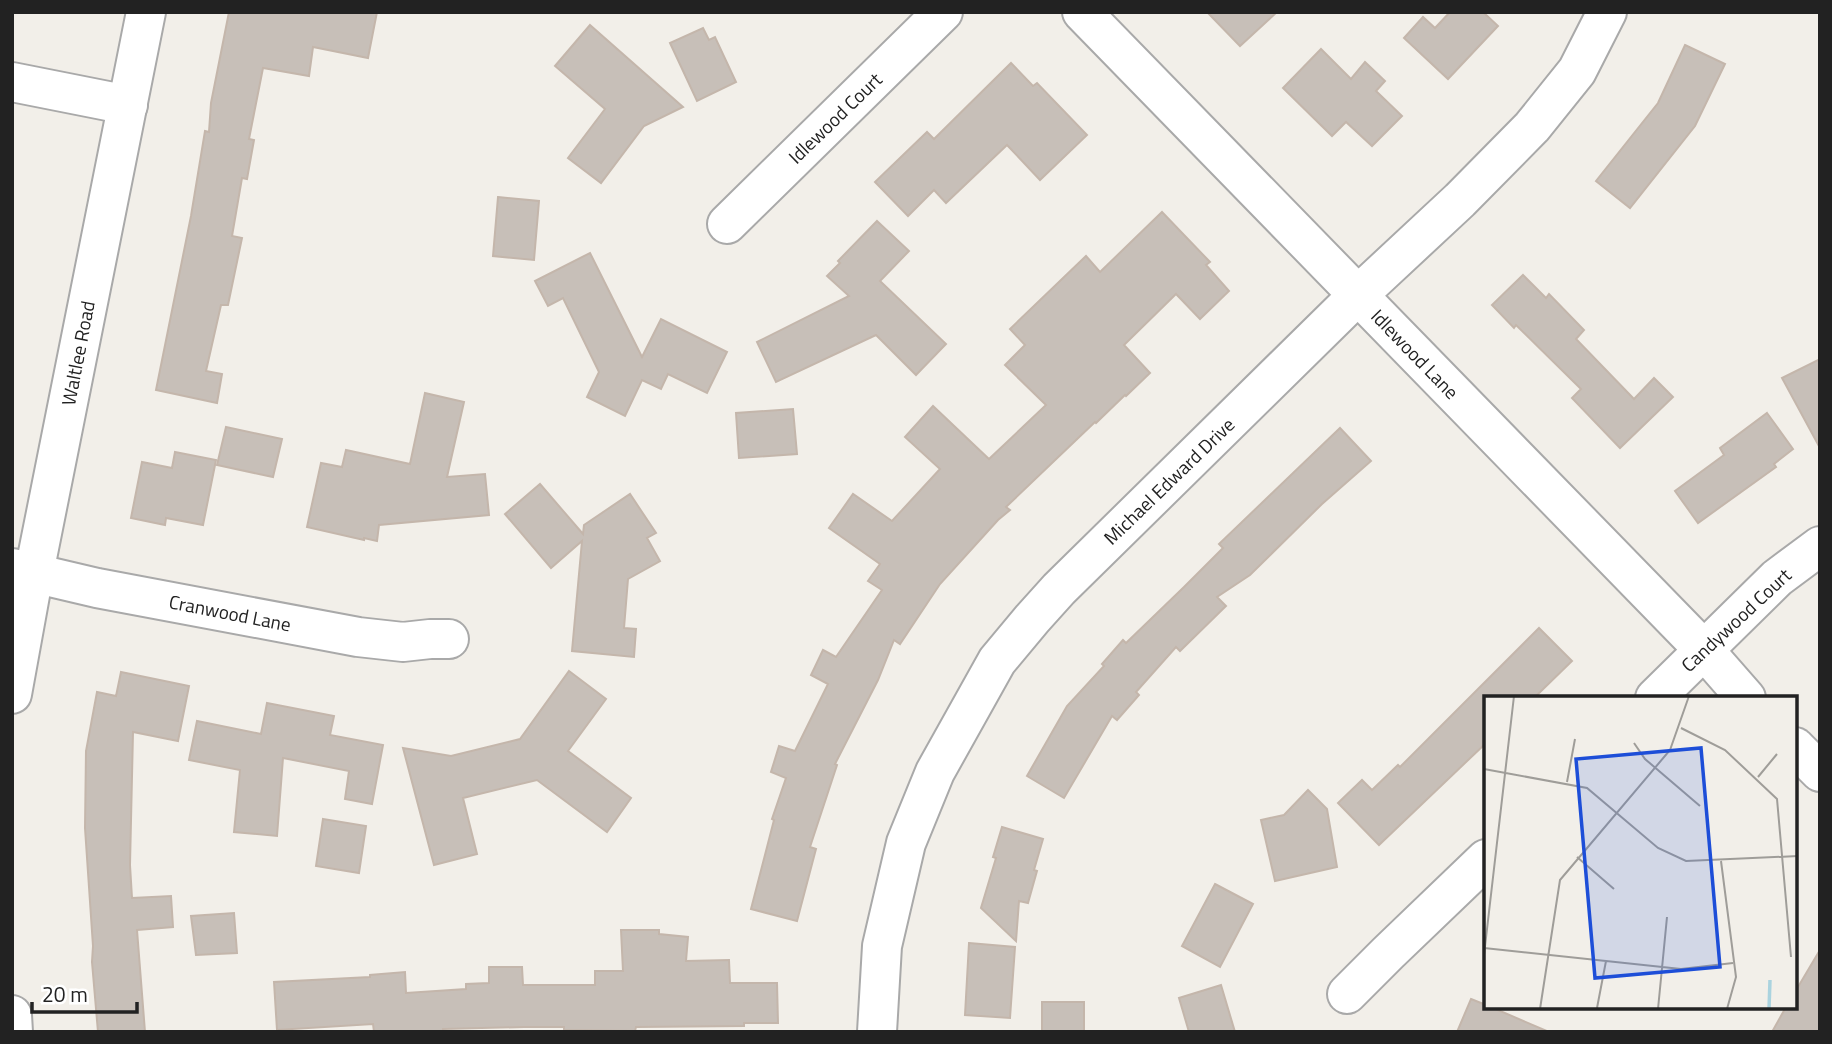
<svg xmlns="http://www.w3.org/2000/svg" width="1832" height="1044" font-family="'Titillium Web',sans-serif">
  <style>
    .building { fill: #c7bfb8; stroke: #c4b6ab; stroke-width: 2 }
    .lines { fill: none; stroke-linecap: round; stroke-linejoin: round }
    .minor-casing { stroke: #a9a9a9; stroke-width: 42 }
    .minor { stroke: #fff; stroke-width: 38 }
    .labels { text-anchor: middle; stroke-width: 5; stroke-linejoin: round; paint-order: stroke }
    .street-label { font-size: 19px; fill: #222; stroke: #fff }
    .inset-river { fill: none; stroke: #aad3df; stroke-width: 3.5 }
    .inset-road { fill: none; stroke: #9f9d99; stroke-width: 2 }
    .view { fill: #1d4ed8; fill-opacity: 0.15; stroke: #1d4ed8; stroke-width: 3.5 }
    .inset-edge { fill: none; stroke: #222; stroke-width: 3.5 }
  </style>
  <rect width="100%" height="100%" fill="#f2efe9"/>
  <!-- building -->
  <g class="building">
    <polygon points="229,12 377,12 368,58 313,47 309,76 263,68 249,139 254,140 247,179 242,178 232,236 242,238 228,305 221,305 206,371 222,374 217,403 156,390 191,216 205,131 209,132 211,103"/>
    <polygon points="1207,12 1277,12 1240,46"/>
    <polygon points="1450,12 1483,12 1498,26 1448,79 1404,38 1423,17 1435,28"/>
    <polygon points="590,25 683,107 644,126 601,183 568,158 605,109 555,66"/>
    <polygon points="703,28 709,40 715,37 736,82 697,101 670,43"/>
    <polygon points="1685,45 1725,64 1695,126 1630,208 1596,181 1658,103"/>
    <polygon points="1321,49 1351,79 1365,62 1385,81 1376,91 1402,116 1372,146 1346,122 1332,136 1283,88"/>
    <polygon points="1011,63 1033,86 1037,83 1087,135 1040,180 1007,145 946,203 934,190 908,216 875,182 927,132 934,139"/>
    <polygon points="498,197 539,201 534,260 493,256"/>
    <polygon points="1162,212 1210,262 1206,265 1229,291 1200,319 1176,294 1124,345 1150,373 1126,396 1125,395 1096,423 1095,422 1006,507 1010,510 998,520 940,584 900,644 894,640 878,680 835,764 837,765 810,847 816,849 797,921 751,909 774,820 772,819 786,778 771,772 779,746 795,751 828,684 811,675 823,650 836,657 882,590 868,581 880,564 829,528 853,494 892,521 940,469 905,437 933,406 989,459 1046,405 1005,365 1025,345 1010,329 1086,256 1100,272"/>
    <polygon points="877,221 909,251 880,281 946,344 916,375 876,335 776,382 757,342 849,296 827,276 840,263 838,261"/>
    <polygon points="590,253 642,357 661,319 727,352 707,393 668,374 661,389 642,380 625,416 587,397 599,372 563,298 548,306 535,281"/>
    <polygon points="1523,275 1546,298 1549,294 1584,330 1576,339 1634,399 1654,378 1673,397 1620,448 1572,398 1581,389 1516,325 1514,328 1492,305"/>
    <polygon points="1820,359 1820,448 1782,378"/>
    <polygon points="425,393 464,402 447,477 485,474 489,515 379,525 377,541 364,538 364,540 307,527 321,463 342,467 346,450 410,464"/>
    <polygon points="793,409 797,454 739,458 736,413"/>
    <polygon points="1767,413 1793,449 1774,464 1776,467 1698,523 1675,491 1724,455 1720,448"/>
    <polygon points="226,427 282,439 273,477 217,465"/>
    <polygon points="1340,428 1371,461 1322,504 1250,575 1217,597 1226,606 1180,651 1176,647 1136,692 1139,695 1117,720 1112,716 1064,798 1027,776 1067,706 1104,666 1102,664 1123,640 1126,643 1184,587 1223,548 1219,544"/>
    <polygon points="175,452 216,460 203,525 166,518 165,525 131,518 142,462 172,468"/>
    <polygon points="540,484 583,534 584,525 630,494 656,533 647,538 660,561 628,579 624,628 636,629 634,657 572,651 582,541 551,568 505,514"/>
    <polygon points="1539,628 1572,661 1535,697 1486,697 1486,743 1379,845 1338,803 1362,780 1372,790 1398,765 1400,767"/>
    <polygon points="569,671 606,699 568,751 631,798 607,832 537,780 463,798 477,854 434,865 403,748 451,756 520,739"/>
    <polygon points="121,672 189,686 178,741 133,732 130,865 132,898 171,896 173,927 137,930 145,1032 98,1032 92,962 93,946 85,828 86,751 97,692 116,696"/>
    <polygon points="267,703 334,716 330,735 383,745 372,804 345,799 349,771 283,758 277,836 234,832 240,770 189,760 197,721 261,734"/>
    <polygon points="1308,790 1327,809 1337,867 1275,881 1261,820 1284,815"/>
    <polygon points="323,819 366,826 359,873 316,866"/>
    <polygon points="1002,827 1043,839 1034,870 1037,871 1028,903 1019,901 1016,941 981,908 996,858 993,857"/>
    <polygon points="1215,884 1253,904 1220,967 1182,946"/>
    <polygon points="234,913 237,953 196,955 191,916"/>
    <polygon points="621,930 659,930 659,934 688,937 686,961 729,960 730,983 777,983 778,1023 744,1023 744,1026 636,1027 635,1031 564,1030 564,1027 524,1027 443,1029 443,1032 374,1032 373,1024 277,1030 274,982 370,977 370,975 405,972 406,993 466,989 466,984 489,983 489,967 522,967 523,985 595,985 595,971 623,971"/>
    <polygon points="969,943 1015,947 1010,1018 965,1015"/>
    <polygon points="1820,950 1820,1032 1772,1032 1786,1007 1795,1007 1795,992"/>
    <polygon points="1221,985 1235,1032 1189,1032 1179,998"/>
    <polygon points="1471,999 1486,1005 1486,1007 1491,1007 1549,1032 1457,1032"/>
    <rect x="1042" y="1002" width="42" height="30"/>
  </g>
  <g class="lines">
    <!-- minor casing -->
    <g class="minor-casing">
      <g id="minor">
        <polyline points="1082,12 1704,650 1746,698"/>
        <polyline points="12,82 128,105"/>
        <polyline points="727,224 943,12"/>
        <polyline points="12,568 97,588 358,637 403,642 430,639 449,639"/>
        <polyline points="12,694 34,573 146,12"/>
        <polyline points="1655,698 1777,578 1820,546"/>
        <polyline points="1795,747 1820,772"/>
        <polyline points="1347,994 1388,953 1486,859"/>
        <polyline points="12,1015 13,1032"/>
        <polyline points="877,1032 882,946 906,843 935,772 997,661 1032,619 1059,589 1358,295 1460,200 1532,127 1577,71 1607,12"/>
      </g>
    </g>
    <!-- minor -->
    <use href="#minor" class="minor"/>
  </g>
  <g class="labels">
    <!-- street labels -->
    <g class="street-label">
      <text transform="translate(835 118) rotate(-44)" y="7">Idlewood Court</text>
      <text transform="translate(78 353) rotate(-79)" y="7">Waltlee Road</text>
      <text transform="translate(1415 354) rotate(46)" y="7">Idlewood Lane</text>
      <text transform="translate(1169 481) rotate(-44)" y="7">Michael Edward Drive</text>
      <text transform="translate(230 613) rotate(11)" y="7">Cranwood Lane</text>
      <text transform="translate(1736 620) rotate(-43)" y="7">Candywood Court</text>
    </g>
  </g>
  <!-- overview -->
  <g transform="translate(1484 696)">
    <rect width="313" height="313" fill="#f2efe9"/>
    <path class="inset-river" d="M285,313L286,284"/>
    <path class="inset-road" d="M197,32L241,54L293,103L307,261M150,47L161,63L216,110M0,73L103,92L174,152L202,165L314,160M274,81L293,58M83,86L91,43M93,161L130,193M237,165L252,281L243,313M0,252L197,273L249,267M0,259L30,0M113,312L122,265M56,313L76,184L186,54L205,0M174,313L183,221"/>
    <path class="view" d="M217,52L236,271L111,282L92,63Z"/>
    <rect width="313" height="313" class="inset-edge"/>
  </g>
  <!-- border -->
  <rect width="1832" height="1044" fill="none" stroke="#222222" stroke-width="28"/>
  <!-- scale -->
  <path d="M32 1002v10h105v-10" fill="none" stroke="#222222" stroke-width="3.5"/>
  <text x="42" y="1002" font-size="21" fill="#222222" stroke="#ffffff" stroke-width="5" paint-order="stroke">20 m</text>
</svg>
